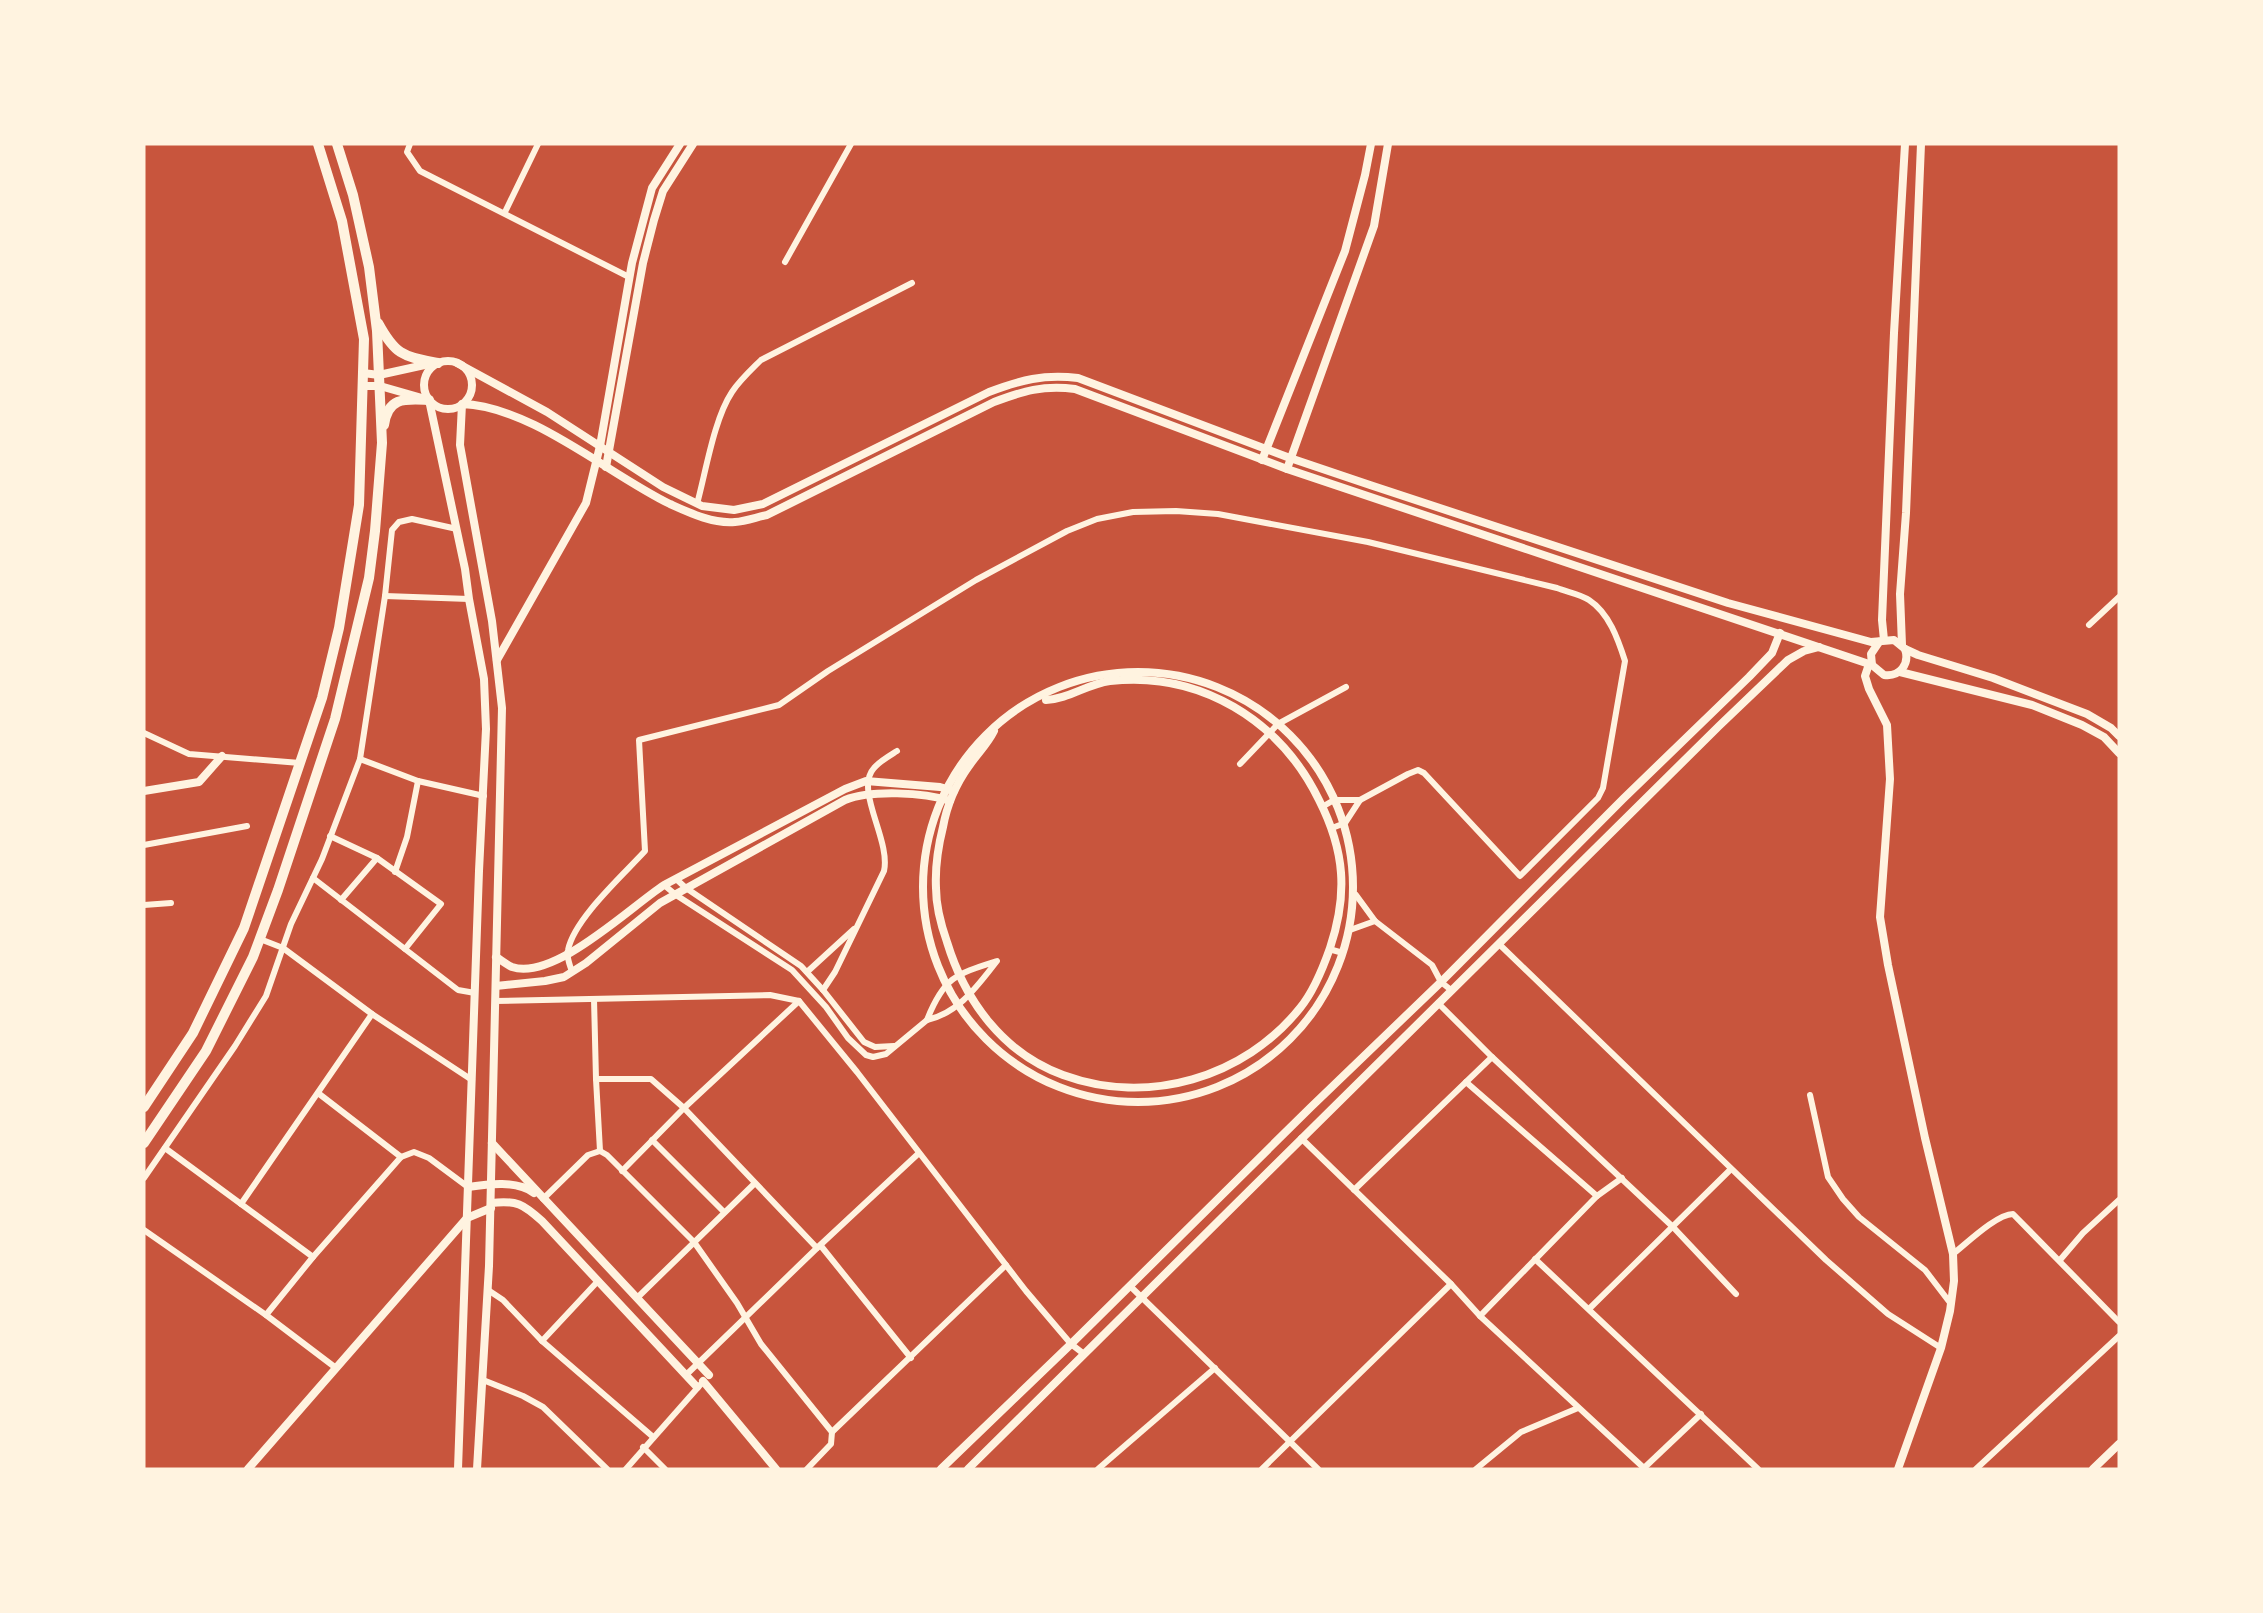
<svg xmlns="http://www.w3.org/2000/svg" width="2263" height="1613" font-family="'Times New Roman',serif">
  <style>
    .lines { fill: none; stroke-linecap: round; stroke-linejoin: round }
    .minor { stroke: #fff3e0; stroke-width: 6 }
    .tertiary { stroke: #fff3e0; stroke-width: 8 }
    .secondary { stroke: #fff3e0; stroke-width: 8 }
    .trunk { stroke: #fff3e0; stroke-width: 10 }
  </style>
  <rect width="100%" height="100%" fill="#c8553d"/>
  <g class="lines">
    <!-- minor -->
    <g class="minor">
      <polyline points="410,144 407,152 420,171 629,277"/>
      <polyline points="505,212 538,144"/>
      <polyline points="785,262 851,144"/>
      <path d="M697,504C706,471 714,419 732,392C740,380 751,370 761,360L912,283"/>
      <polyline points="385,596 469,599"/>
      <polyline points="2089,625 2119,597"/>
      <polyline points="144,733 189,754 300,763"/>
      <polyline points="360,759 418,781 484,796"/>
      <polyline points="1240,764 1278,724 1346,687"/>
      <polyline points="1322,807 1334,800 1360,800 1345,823 1332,828"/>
      <polyline points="330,836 377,858 441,904 405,949"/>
      <polyline points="144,845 247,826"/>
      <polyline points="395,872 407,837 418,781"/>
      <polyline points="313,878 458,990 475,993"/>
      <polyline points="676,879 686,888 801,966 823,990 864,1042 875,1047 894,1046"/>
      <polyline points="664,885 676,895 792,970 826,1007 848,1038 866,1055 873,1057 886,1054 927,1020"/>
      <polyline points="341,900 377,858"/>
      <polyline points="144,905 171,903"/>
      <polyline points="1375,921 1432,965 1441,982 1451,990"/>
      <polyline points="1350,930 1375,921 1356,895"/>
      <polyline points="260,939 283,948 372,1014 472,1080"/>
      <polyline points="1499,944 1826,1260 1888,1314 1941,1348"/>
      <polyline points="1329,949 1343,953"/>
      <path d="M997,961C978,985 959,1013 927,1020C944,977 956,974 997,961Z"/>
      <path d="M572,972C570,965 566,957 568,950C574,919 623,875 645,851L639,740L779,705L828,671L976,580L1067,531L1097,519L1133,512L1176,511L1218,514L1368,542L1557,588C1567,592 1580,594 1589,600C1609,613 1618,639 1625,661L1603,788L1598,798L1520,876L1424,773L1418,770L1408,774L1360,800"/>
      <polyline points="807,972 854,929"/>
      <path d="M823,990L835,972L884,871C891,840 854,790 874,768C880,761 889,756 897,751"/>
      <polyline points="594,999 596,1079 651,1079 684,1108 799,1001"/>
      <polyline points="495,1001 770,995 799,1001 857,1072 1026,1291 1071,1344 1084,1354"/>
      <polyline points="1438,1003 1492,1057 1673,1227 1736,1294"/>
      <polyline points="596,1079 600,1151"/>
      <polyline points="1466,1082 1597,1196"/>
      <polyline points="318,1093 401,1157"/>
      <polyline points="1810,1095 1828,1177 1843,1199 1859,1217 1925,1270 1951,1304"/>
      <polyline points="1301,1138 1451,1284 1480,1316 1645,1469"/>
      <polyline points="652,1140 724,1212"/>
      <polyline points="165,1148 313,1257"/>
      <polyline points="622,1171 684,1108 817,1248"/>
      <polyline points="144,1178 235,1046 266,996 291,924 322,859 360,759 385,596 392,530 399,522 412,519 457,529"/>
      <polyline points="1354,1190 1492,1057"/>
      <polyline points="543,1199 588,1155 600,1151 607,1155 694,1242 737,1303 761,1344 832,1432 831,1444 807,1469"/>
      <polyline points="241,1204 372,1014"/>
      <polyline points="144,1230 266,1315 336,1368"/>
      <polyline points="821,1246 911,1358"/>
      <path d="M1953,1254C1967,1243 1997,1214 2013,1214L2119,1322"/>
      <polyline points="1535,1259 1758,1469"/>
      <polyline points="2060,1260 2083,1233 2119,1200"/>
      <polyline points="1130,1286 1318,1469"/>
      <polyline points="488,1290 503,1300 542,1341 652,1436"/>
      <polyline points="637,1298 754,1184"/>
      <polyline points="1589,1309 1731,1169"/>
      <polyline points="266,1315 313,1257 401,1157 414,1152 429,1158 468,1187"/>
      <polyline points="1480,1316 1597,1196 1622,1178"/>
      <polyline points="542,1341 598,1281"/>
      <polyline points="686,1375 817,1248 919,1153"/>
      <polyline points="483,1380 523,1396 543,1407 607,1469"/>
      <polyline points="832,1432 1006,1265"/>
      <polyline points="643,1447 665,1469"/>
      <polyline points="1644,1468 1701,1414"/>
      <polyline points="626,1469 701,1384"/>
      <polyline points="1098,1469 1215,1368"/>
      <polyline points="1262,1469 1451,1284"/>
      <polyline points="1476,1469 1521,1432 1578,1408"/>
      <polyline points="1976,1469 2119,1336"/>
    </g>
    <!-- tertiary -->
    <g class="tertiary">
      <polyline points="1262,460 1345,251 1365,175 1371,144"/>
      <polyline points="606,467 643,263 654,220 663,191 693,144"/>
      <polyline points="1287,469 1374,226 1388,144"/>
      <polyline points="1884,640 1882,620 1894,333 1905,144"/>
      <polyline points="1902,645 1900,594 1906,513 1921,144"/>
      <polyline points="497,660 586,503 600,446 632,263 652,188 680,144"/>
      <polyline points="1869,664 1865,676 1869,689 1887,725 1890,779 1880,917 1888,965 1925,1138 1953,1254 1954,1281 1950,1311 1941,1348 1898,1469"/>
      <circle cx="1138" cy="887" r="215"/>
      <path d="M994,731C987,745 977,754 969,766C956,784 947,805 943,827C938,847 935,868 936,888C936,906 941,925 947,942C965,1001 1003,1053 1063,1075C1148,1106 1244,1078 1300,1008C1314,991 1323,968 1330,948C1348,894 1345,851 1319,800C1280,720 1200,671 1110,681C1087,684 1069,699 1046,700"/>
      <polyline points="144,791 199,782 222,756"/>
      <path d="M496,957C501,960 507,965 512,967C554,981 629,908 664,885L845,789L866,781L940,787L954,791"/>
      <path d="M496,986L545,981L564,977L586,963L660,903L845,800C870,790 924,792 950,801"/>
      <polyline points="492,1143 709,1375"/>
      <path d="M468,1187C488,1184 517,1180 534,1193"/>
      <path d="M491,1203C517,1200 523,1204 542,1221L697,1387"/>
      <polyline points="703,1381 776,1469"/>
      <polyline points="248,1469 467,1218 491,1208"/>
      <polyline points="941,1469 1071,1344 1311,1107 1441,982 1623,799 1749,677 1772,653 1780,633"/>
      <polyline points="968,1469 1719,726 1788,660 1804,651 1819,647"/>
      <polyline points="2093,1469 2119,1444"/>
    </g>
    <!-- secondary -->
    <g class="secondary">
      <circle cx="448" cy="385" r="24"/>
      <path d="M457,363L547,412L663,487L702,506L734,510L763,504L989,392C1021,380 1043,374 1078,378L1290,458L1370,485L1728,603L1871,642L1894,640L1905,649L1918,655L1993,678L2087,714L2111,728L2119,736"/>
      <polyline points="363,373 379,375 429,364"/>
      <polyline points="362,386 380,386 429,400 465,569 469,599 484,679 486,729 479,871 458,1469"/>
      <polyline points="1872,665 1871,654 1879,642"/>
      <polyline points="1900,672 2032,705 2082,725 2104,737 2119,753"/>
      <path d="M477,1469L489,1266L502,708L492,621L460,445L462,404C531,406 608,474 670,504C690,513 713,524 735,522C746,521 757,517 767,515L994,402C1023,391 1043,385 1075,389L1287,469L1872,665L1884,675C1900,677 1910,664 1905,649"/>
    </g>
    <!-- trunk -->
    <g class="trunk">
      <path d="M378,323C396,356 403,356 438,363"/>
      <path d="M384,425C388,396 406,399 429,400"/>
      <polyline points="144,1107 193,1033 244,928 322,698 339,628 359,505 364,339 342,221 318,144"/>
      <polyline points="144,1143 206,1051 253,957 278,890 335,719 369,578 375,531 382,443 377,331 369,267 353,195 337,144"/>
    </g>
  </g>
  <!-- border -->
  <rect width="2263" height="1613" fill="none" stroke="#fff3e0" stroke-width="291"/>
</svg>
